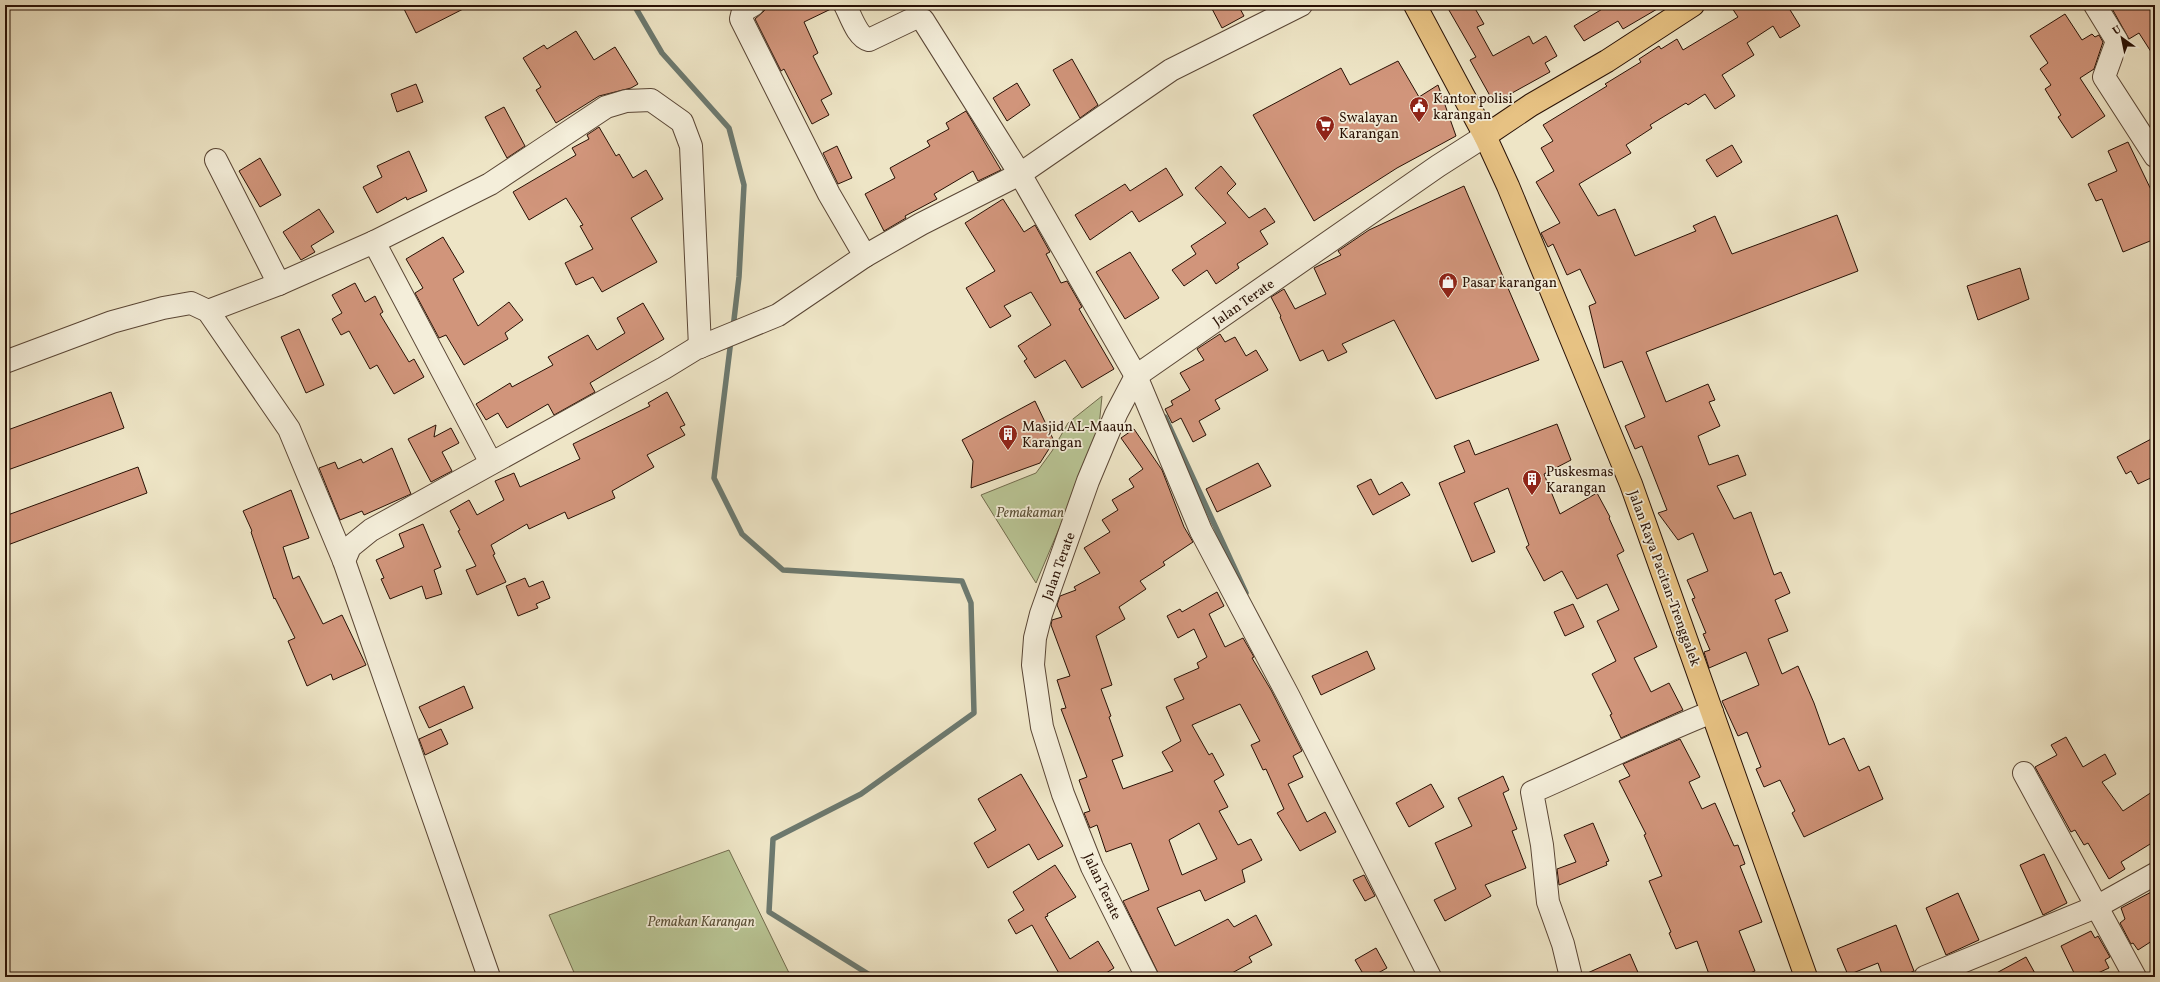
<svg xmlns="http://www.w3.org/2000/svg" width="2160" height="982" font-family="Vollkorn,serif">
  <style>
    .green { fill: #b9c595; stroke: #716b4d }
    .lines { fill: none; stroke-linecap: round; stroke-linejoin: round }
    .stream { stroke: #6c796f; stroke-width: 5.5 }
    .building { fill: #d1957b; stroke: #291105; fill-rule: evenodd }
    .minor-casing { stroke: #5a4635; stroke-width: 24 }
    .highway-casing { stroke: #291105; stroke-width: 24 }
    .minor { stroke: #f4eeda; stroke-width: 22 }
    .highway { stroke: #e7c283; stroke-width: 22 }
    .labels { text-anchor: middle; stroke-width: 3.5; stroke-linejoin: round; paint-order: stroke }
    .poi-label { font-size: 14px; fill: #291105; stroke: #f4eeda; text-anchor: start }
    .street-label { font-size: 14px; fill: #291105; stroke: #f4eeda }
    .park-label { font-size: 14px; font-style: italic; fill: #5b5037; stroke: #f4eeda }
  </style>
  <rect width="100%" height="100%" fill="#eee5c6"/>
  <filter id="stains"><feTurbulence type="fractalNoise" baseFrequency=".005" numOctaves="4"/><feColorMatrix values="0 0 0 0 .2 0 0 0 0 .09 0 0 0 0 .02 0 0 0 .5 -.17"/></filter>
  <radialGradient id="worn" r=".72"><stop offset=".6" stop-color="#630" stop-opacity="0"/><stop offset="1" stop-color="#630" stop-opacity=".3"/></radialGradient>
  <!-- green -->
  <g class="green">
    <polygon points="1102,396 1098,437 1036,583 981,495 1036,473 1052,451 1068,423"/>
    <polygon points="729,850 791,977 576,977 549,915"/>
  </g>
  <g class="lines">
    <!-- stream -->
    <g class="stream">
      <polyline points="634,5 662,53 729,128 744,185 739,277 733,328"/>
      <polyline points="731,340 714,478 742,534 783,570 962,581 971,603 974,713 861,794 773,839 769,912 873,977"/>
      <polyline points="1165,417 1246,593"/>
    </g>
  </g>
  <!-- building -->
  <g class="building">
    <polygon points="402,5 471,5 416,33"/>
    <polygon points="768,5 833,5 833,8 804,22 818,53 813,56 832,94 821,100 829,115 812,124 784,69 781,71 755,19 764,11"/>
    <polygon points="1210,5 1238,5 1244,16 1222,28"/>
    <polygon points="1446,5 1473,5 1484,24 1477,27 1493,56 1529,36 1533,44 1546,36 1557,56 1545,63 1550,72 1494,103 1470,60 1476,57"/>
    <polygon points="1609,5 1664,5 1623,29 1618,21 1584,41 1574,26"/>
    <polygon points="1730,5 1787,5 1800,26 1780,38 1773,26 1747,43 1754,55 1722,75 1735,96 1715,109 1705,94 1688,105 1686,103 1650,125 1652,128 1626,145 1631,153 1579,184 1598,216 1615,209 1635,256 1696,231 1693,226 1715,216 1732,254 1837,215 1858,271 1646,352 1666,402 1708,384 1715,400 1709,402 1720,426 1698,436 1709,465 1738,455 1746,475 1717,486 1734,519 1751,512 1774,575 1781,572 1790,593 1775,600 1788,631 1768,639 1782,674 1798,666 1814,703 1829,745 1844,738 1859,771 1869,766 1883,799 1804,837 1792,813 1795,811 1780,780 1764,787 1756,769 1761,767 1747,732 1738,736 1722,701 1759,685 1746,652 1709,668 1704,652 1710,650 1703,634 1706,633 1692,599 1695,598 1687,580 1708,571 1693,533 1678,540 1658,513 1667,510 1653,474 1642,446 1635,449 1625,426 1645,417 1622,361 1604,368 1589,306 1596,303 1580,269 1567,275 1553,244 1548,247 1541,233 1560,223 1536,182 1554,171 1541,148 1553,141 1543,125 1607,86 1605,84 1641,62 1639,59 1659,46 1661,49 1677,39 1683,50 1738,17"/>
    <polygon points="2110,5 2155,5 2155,58 2139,33 2129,39"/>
    <polygon points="2065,14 2082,40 2092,34 2095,37 2099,35 2103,42 2094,69 2080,78 2105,116 2072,138 2058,117 2061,115 2045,89 2051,85 2040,69 2048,63 2030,36"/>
    <polygon points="576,31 594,60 615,47 638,84 631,88 599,96 556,123 536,90 541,87 523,58 544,45 547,49"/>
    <polygon points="1072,59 1098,105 1080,118 1053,70"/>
    <polygon points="1398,61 1419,97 1438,85 1456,136 1397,168 1314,221 1253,115 1341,68 1350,85"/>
    <polygon points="1017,83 1030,105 1007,121 993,98"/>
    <polygon points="416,84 423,102 397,112 391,94"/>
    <polygon points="504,107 525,146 507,158 485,117"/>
    <polygon points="966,111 1001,170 978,181 973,171 934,194 937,199 905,216 906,218 884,231 865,194 895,178 890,168 930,146 927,141 949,129 946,123"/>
    <polygon points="599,127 616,156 619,154 633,178 646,170 663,199 631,218 657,262 602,292 593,277 576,285 565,263 593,249 580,226 583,225 566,198 529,220 513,192 576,155 572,148 589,139 587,135"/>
    <polygon points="2128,142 2155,198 2155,239 2123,252 2102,199 2096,201 2088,184 2117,171 2108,151"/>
    <polygon points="1732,145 1742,162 1717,177 1706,160"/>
    <polygon points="837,146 852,178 838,184 823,153"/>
    <polygon points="409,151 427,191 407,200 406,197 377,213 363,187 382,177 377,166"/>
    <polygon points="260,158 281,195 260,207 239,171"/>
    <polygon points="1221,166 1236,184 1227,193 1249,218 1265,208 1275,222 1260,231 1268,244 1237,264 1239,268 1216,284 1207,270 1184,286 1172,270 1196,254 1191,246 1226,223 1195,188"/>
    <polygon points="1166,168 1183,195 1139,222 1132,211 1090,240 1075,215 1125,184 1130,191"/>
    <polygon points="1464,186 1539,360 1436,399 1394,320 1342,344 1347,352 1328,361 1323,350 1300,361 1280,317 1281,316 1271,297 1284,289 1295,309 1326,294 1314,268 1341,255 1338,251 1369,230"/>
    <polygon points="1003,199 1024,232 1035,225 1050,252 1046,254 1061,283 1067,281 1082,307 1079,309 1114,369 1082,388 1065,360 1035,378 1024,361 1027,359 1018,346 1051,325 1031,292 1004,306 1011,316 990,328 966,288 995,271 965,223"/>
    <polygon points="319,209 334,232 311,246 315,252 301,260 283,232"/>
    <polygon points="443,237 464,272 453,279 478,326 509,302 523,320 505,333 508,339 464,365 446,335 439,338 415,293 423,288 406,259"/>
    <polygon points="1130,252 1159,298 1125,319 1096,272"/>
    <polygon points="2020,268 2029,299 1978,320 1967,286"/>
    <polygon points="355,283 365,302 375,296 383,312 380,314 409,362 414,359 424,377 394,394 377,365 370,369 349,331 341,335 332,319 342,313 332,295"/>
    <polygon points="643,303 664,339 590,383 595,392 554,415 548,404 507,428 498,413 486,420 476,404 510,383 512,387 553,365 548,357 588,335 597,350 625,333 617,318"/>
    <polygon points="299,329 324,385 306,393 281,337"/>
    <polygon points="1220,334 1225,342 1235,337 1246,356 1256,350 1268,370 1215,400 1220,409 1199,421 1206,435 1193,442 1181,418 1172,423 1165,409 1173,405 1171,401 1190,390 1180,373 1204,360 1197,349"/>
    <polygon points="111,392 124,428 5,471 5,431"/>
    <polygon points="667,392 685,425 680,427 685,435 647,455 654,467 612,491 615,498 568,519 565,512 529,529 527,524 491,545 495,554 493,555 506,582 477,595 466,570 476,566 458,531 460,530 450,511 469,500 477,515 504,500 495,481 514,473 520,487 580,459 573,444 650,406 648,403"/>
    <polygon points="1035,401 1054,441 1040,463 971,488 973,461 962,440"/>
    <polygon points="1557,424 1571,460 1544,474 1560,514 1597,493 1610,517 1609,518 1624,551 1617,555 1657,647 1634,658 1651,692 1669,683 1683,710 1621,738 1610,715 1612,714 1592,674 1616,661 1597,621 1619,610 1607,584 1577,599 1562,571 1544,581 1526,547 1529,545 1508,488 1474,503 1495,552 1472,562 1439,483 1465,472 1454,446 1469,440 1475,455"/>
    <polygon points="436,425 434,437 451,428 459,443 442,452 452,471 431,482 408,439"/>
    <path d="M1134,429L1162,470L1184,527L1193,542L1163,562L1165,565L1140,581L1146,589L1119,607L1125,619L1096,636L1112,685L1101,689L1111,716L1109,717L1123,756L1112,760L1123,789L1173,771L1162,752L1181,741L1166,707L1184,699L1174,679L1199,668L1197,663L1207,657L1194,629L1178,638L1167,616L1180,609L1182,612L1217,592L1224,606L1209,614L1225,647L1243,638L1254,657L1252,658L1271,690L1302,751L1293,756L1303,777L1288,784L1307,822L1325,812L1336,832L1300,851L1277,813L1284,809L1266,769L1263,770L1251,745L1260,741L1240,704L1192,725L1209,755L1212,753L1224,775L1214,781L1228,807L1219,811L1238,845L1251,839L1262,860L1242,870L1245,882L1205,901L1200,890L1157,908L1175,946L1228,919L1234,927L1256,915L1272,945L1249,957L1252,962L1232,973L1234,977H1160L1123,901L1149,890L1131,843L1106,852L1097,825L1090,828L1084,813L1090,811L1079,780L1087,777L1061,709L1066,708L1057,680L1070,676L1051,625L1052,620L1062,617L1057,605L1060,596L1076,590L1074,587L1100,573L1084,548L1110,532L1102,520L1118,510L1112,500L1134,487L1129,479L1143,469L1121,438ZM1199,823L1217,859L1182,875L1169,840Z"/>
    <polygon points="2155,437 2155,476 2138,484 2131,471 2126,474 2117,457"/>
    <polygon points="392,448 411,494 364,515 362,511 340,520 319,468 335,462 338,469 361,459 363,463"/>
    <polygon points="1258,463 1271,486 1217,512 1206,489"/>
    <polygon points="138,467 147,493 5,546 5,516"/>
    <polygon points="1371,479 1379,495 1402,482 1410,495 1373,515 1357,486"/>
    <polygon points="291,490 309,538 283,547 293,579 299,576 323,624 342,615 366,665 333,680 331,674 307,686 288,641 295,638 275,598 274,599 251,532 252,531 243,511"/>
    <polygon points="423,524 441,567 434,570 442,594 426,599 422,586 390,599 381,579 384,578 376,560 404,547 399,534"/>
    <polygon points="525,578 529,587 543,581 550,598 536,604 538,608 518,616 506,586"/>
    <polygon points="1573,604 1584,627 1565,636 1554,612"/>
    <polygon points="1367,651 1375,669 1321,695 1312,676"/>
    <polygon points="464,686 473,708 429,728 419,707"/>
    <polygon points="441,729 448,744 425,755 419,739"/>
    <polygon points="2066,737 2083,767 2105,754 2116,774 2102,782 2123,811 2155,790 2155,841 2121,862 2125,869 2109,879 2088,843 2084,845 2075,830 2071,832 2035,767 2057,755 2051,745"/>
    <polygon points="1680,739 1700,777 1689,782 1702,809 1715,803 1734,846 1738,845 1745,864 1740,866 1762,922 1739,931 1755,971 1740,977 1710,977 1697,941 1676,949 1669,933 1671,932 1649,881 1662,876 1644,835 1646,834 1619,781 1630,776 1623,764"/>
    <polygon points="1021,774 1063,846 1038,860 1029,844 988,868 974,843 996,830 978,799"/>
    <polygon points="1503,776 1509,790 1503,793 1517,829 1512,831 1526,868 1485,885 1491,896 1445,921 1434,900 1456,889 1435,843 1472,826 1458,798"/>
    <polygon points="1431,784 1444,807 1409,827 1396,803"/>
    <polygon points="1593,823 1609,861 1606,862 1607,865 1559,885 1557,869 1576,862 1564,835"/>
    <polygon points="2044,854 2067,903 2043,915 2020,865"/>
    <polygon points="1055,865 1076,897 1047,914 1048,916 1045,917 1070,959 1098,941 1114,968 1100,977 1061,977 1032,925 1016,934 1008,920 1024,910 1013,892"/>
    <polygon points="1364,875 1375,896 1365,901 1353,880"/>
    <polygon points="2155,890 2155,939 2138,950 2133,943 2131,944 2120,923 2125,919 2121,908"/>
    <polygon points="1958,893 1979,940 1946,955 1926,908"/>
    <polygon points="1896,925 1914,971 1900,977 1883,977 1878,963 1848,975 1837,949"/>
    <polygon points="2091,931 2095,938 2098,936 2110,957 2105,960 2109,968 2089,977 2076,977 2061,946"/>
    <polygon points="1376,948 1387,968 1371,977 1365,977 1355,960"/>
    <polygon points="1630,954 1640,977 1583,977 1583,975"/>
    <polygon points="2026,957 2037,977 1989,977"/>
  </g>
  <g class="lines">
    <!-- minor casing -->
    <g class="minor-casing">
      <g id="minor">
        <polyline points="753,5 743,11 741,19 829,194 865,256"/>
        <path d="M845,5C851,16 857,37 869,40L915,18L923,20L1020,174L1136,376L1201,531L1289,697L1430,977"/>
        <polyline points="2095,5 2117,41 2104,77 2155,156"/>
        <polyline points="216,160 279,284"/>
        <polyline points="374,242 491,463"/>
        <polyline points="208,311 279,284 374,242 490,184 606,107 626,101 651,100 682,122 691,146 700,347"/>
        <polyline points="5,362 112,322 163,308 191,303 208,311 289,429 344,561 489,977"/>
        <polyline points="344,561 350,547 371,530 664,368 695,349 778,315 865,256 921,224 1020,174 1171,70 1301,5"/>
        <polyline points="2024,773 2135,977"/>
        <polyline points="1147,977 1092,867 1063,794 1042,727 1033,665 1035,638 1041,614 1088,481 1116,414 1136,376 1438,166 1485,136"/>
        <path d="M1571,977L1563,944L1548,902L1542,845L1532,792C1592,766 1651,736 1712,712"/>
        <polyline points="1925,977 2098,906 2155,874"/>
      </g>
    </g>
    <!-- highway casing -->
    <g class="highway-casing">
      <g id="highway">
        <polyline points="1415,5 1485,136 1508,186 1631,484 1806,977"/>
        <polyline points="1485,136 1531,105 1607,61 1693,5"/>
      </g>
    </g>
    <!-- minor -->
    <use href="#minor" class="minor"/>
    <!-- highway -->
    <use href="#highway" class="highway"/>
  </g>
  <!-- icons -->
  <defs>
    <g id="civic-pin" transform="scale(1)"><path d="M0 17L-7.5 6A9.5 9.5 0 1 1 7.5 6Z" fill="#8f2418" stroke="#f4eeda"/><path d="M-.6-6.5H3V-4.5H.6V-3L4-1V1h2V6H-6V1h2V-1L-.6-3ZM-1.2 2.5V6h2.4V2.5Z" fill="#fff"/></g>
    <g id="supermarket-pin" transform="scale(1)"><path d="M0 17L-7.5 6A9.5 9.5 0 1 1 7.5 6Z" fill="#8f2418" stroke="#f4eeda"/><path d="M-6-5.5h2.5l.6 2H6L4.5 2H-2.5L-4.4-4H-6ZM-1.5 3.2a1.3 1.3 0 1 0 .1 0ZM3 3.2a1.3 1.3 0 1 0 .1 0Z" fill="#fff"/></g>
    <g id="shop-pin" transform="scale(1)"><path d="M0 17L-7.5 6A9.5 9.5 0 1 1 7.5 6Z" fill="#8f2418" stroke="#f4eeda"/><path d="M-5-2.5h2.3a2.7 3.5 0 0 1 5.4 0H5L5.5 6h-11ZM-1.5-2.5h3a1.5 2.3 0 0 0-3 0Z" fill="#fff"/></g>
    <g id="building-pin" transform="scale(1)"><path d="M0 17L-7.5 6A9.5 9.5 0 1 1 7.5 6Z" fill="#8f2418" stroke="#f4eeda"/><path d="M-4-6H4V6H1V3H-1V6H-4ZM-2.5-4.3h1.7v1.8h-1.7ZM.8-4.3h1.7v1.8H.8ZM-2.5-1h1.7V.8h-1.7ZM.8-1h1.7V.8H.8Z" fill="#fff"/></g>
  </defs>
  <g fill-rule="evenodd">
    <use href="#civic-pin" x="1419" y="106"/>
    <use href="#supermarket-pin" x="1325" y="125"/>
    <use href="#shop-pin" x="1448" y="282"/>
    <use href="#building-pin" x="1008" y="434"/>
    <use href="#building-pin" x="1532" y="479"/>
  </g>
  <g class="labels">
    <!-- poi labels -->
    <g class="poi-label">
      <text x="1433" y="103">Kantor polisi<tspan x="1433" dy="16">karangan</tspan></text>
      <text x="1339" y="122">Swalayan<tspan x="1339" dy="16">Karangan</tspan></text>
      <text x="1462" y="287">Pasar karangan</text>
      <text x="1022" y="431">Masjid AL-Maaun<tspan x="1022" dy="16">Karangan</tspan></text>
      <text x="1546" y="476">Puskesmas<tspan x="1546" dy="16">Karangan</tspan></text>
    </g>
    <!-- street labels -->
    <g class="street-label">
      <text transform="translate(1243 302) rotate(-35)" y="5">Jalan Terate</text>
      <text transform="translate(1058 566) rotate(-70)" y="5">Jalan Terate</text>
      <text transform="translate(1665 578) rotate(70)" y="5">Jalan Raya Pacitan-Trenggalek</text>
      <text transform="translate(1103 886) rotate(65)" y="5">Jalan Terate</text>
    </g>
    <!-- park labels -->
    <g class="park-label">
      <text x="1030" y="517">Pemakaman</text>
      <text x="701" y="926">Pemakan Karangan</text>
    </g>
  </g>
  <!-- margin -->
  <rect width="2160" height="982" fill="none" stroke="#eee5c6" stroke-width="20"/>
  <rect x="6" y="6" width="2148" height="970" fill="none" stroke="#291105" stroke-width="2"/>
  <rect x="10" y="10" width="2140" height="962" fill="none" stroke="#291105"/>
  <!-- north arrow -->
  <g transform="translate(2122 38) rotate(327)" stroke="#f4eeda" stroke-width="3" paint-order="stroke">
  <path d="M0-3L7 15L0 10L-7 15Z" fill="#291105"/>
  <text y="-6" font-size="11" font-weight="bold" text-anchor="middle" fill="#291105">U</text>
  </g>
  <rect width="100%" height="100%" filter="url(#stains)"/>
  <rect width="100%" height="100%" fill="url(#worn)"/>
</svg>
